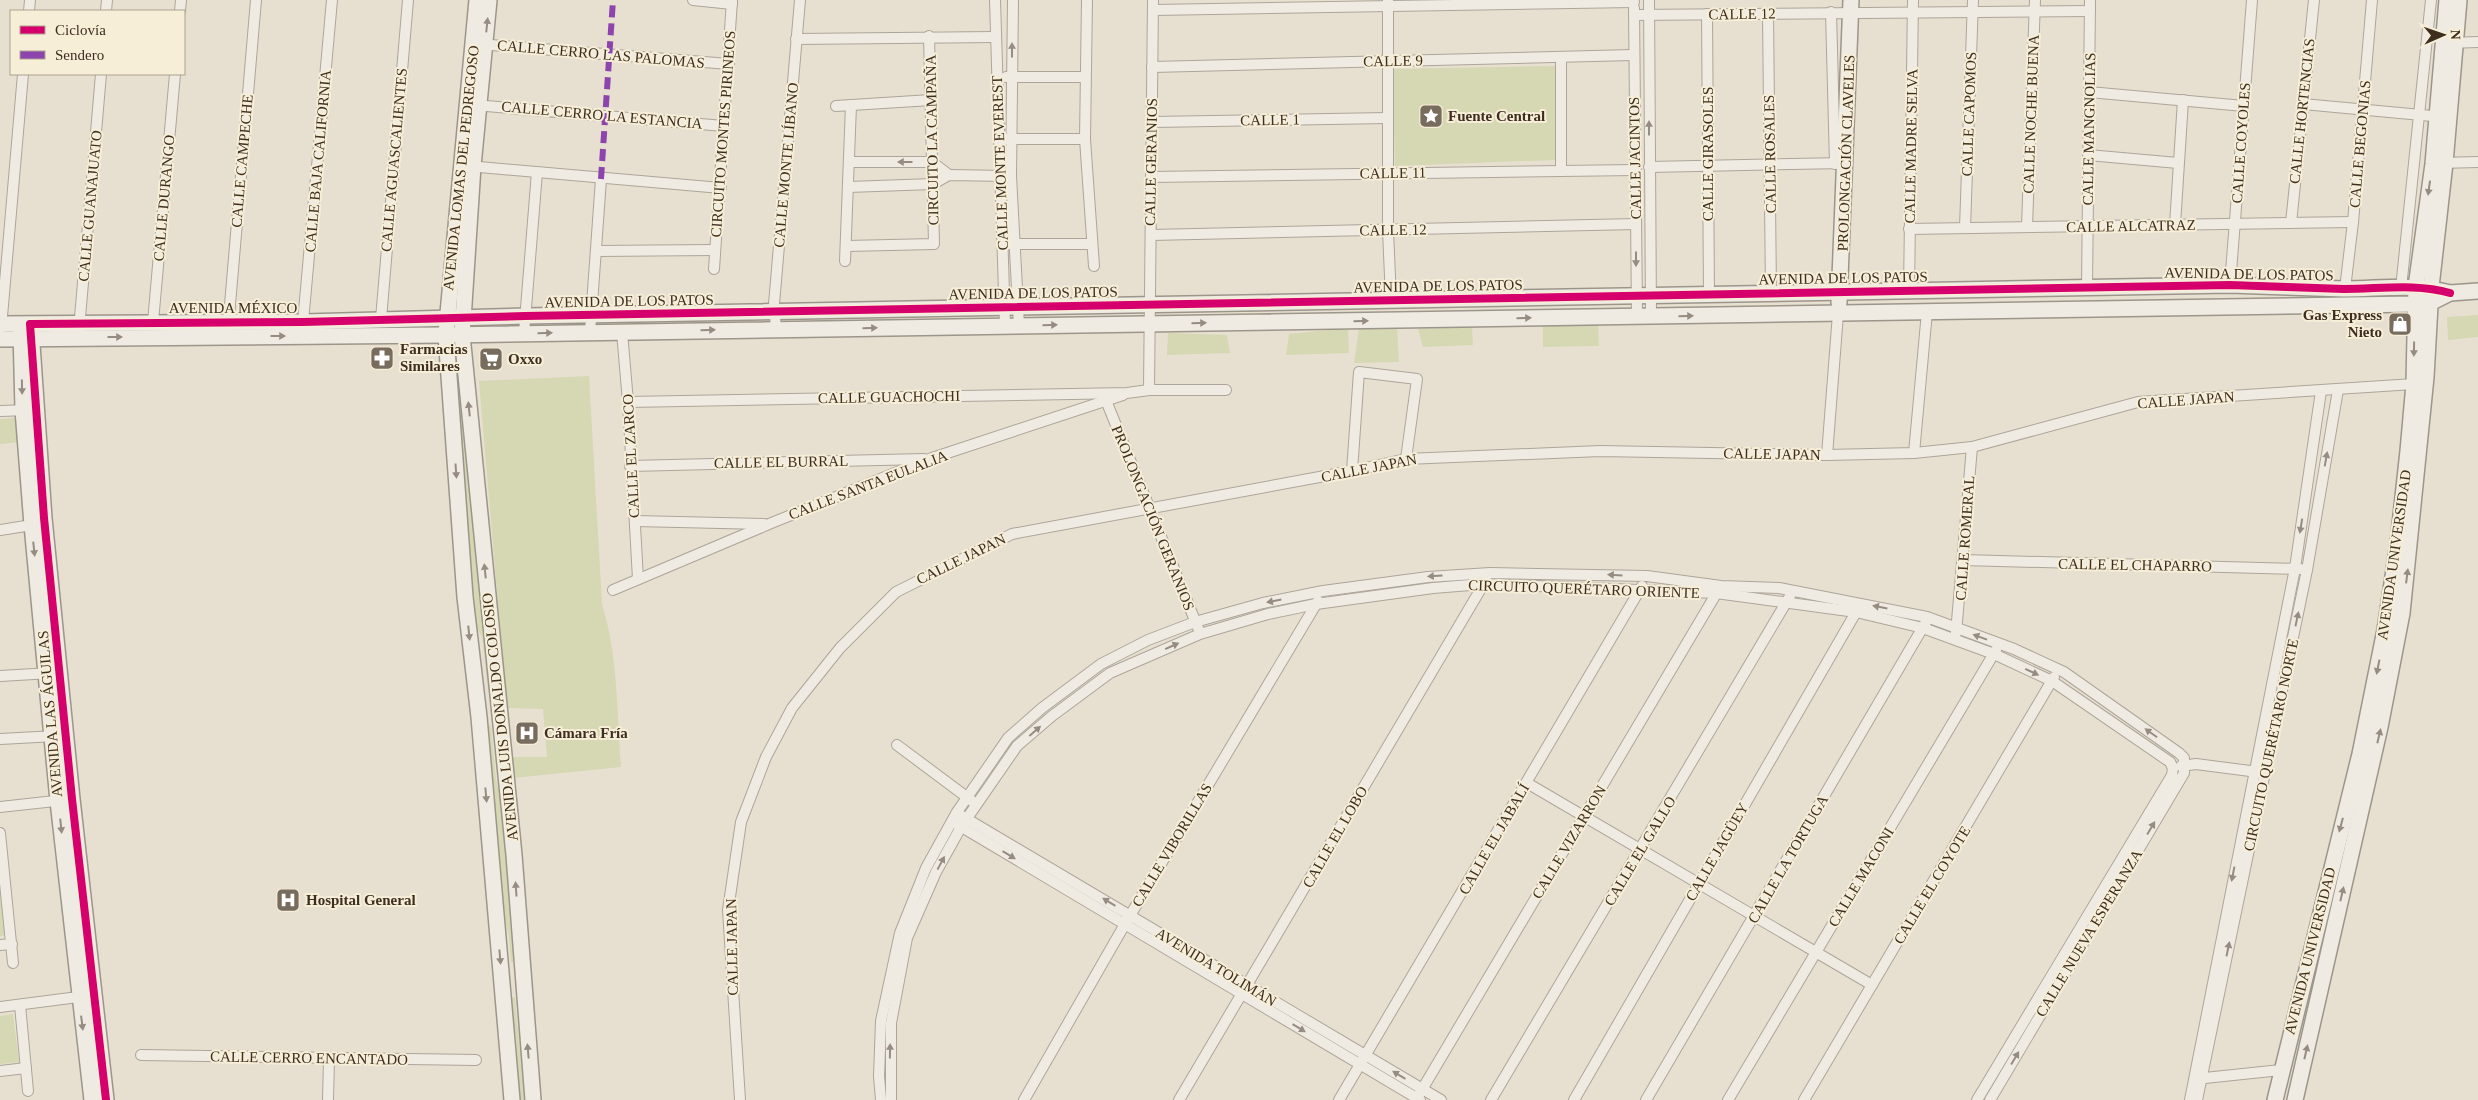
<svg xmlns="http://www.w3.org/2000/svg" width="2478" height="1100" font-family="'Times New Roman',serif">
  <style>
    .green { fill: #d6d7b3 }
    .water { fill: #bcccc2 }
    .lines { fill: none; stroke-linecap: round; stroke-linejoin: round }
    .street-casing { stroke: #ada599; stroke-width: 12 }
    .secondary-casing { stroke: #9c958a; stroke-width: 18 }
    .street { stroke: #efebe3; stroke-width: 10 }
    .secondary { stroke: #efebe3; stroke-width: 15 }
    .quiet { stroke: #8e44ad; stroke-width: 6; stroke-dasharray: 12 6; stroke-linecap: butt }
    .cycleway-casing { stroke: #f7eed8; stroke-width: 11 }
    .cycleway { stroke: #d6006c; stroke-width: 8 }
    .oneway { fill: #968c82 }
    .labels { text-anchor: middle; stroke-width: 4; stroke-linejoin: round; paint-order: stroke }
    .street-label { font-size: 15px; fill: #3d2e20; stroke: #f7eed8 }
    .poi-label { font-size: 15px; font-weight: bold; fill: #3d2e20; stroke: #f7eed8; text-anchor: start }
  </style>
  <rect width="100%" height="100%" fill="#e7e0d1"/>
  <!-- green -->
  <g class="green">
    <polygon points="1555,66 1556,160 1395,166 1392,69"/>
    <polygon points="2478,315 2478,337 2448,340 2447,317"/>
    <polygon points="1598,324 1599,346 1543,347 1543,325"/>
    <polygon points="1397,327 1399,362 1354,363 1359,328"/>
    <polygon points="1472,327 1473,345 1423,347 1418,329"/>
    <polygon points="1348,328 1349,353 1286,355 1289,334"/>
    <polygon points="1168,333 1227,335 1230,353 1167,355"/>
    <polygon points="451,347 456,347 493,689 488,690 482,637 477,628 474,608"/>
    <path d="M589,376L602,604C618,655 617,713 621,767L513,778L512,757H547L543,709L507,708L479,381Z"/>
    <polygon points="14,418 20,442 0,444 0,419"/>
    <polygon points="491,725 496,780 501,798 515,962 511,962 509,936 502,908 485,726"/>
    <polygon points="0,885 6,935 0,936"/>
    <path d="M515,997C517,1032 524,1065 526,1100H516L509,998Z"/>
    <polygon points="13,1014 19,1062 0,1064 0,1016"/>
  </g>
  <!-- water -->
  <circle class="water" cx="1431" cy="116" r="7"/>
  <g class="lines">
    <!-- street casing -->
    <g class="street-casing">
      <g id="street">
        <polyline points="693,0 732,4"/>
        <polyline points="995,0 1005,326"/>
        <polyline points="1013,0 1011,176 1019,326"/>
        <polyline points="1087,0 1085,139 1094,266"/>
        <polyline points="1388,0 1388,230 1391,300"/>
        <polyline points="1649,0 1651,317"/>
        <polyline points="1634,8 1637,317"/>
        <polyline points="1153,10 1634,2"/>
        <polyline points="29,11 30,0"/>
        <polyline points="106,11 107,0"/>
        <polyline points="180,11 181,0"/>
        <polyline points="1831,12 1835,164"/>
        <polyline points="1707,14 1709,295"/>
        <polyline points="1768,14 1771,293"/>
        <polyline points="1634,15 2090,11"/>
        <polyline points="796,39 995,37"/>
        <polyline points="2449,43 2478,42"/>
        <polyline points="478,44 729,64"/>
        <polyline points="1152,67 1633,55"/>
        <polyline points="1006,77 1085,77"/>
        <polyline points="2089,92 2244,106"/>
        <polyline points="2303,104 2443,117"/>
        <polyline points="474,105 724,126"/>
        <polyline points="836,106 931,100"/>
        <polyline points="1152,122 1388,118"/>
        <polyline points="1005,139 1085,139"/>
        <polyline points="2088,155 2178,163"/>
        <polyline points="849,162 932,162 949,175"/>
        <polyline points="2439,163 2478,162"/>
        <polyline points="468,166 721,188"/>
        <polyline points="1649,167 1845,163"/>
        <polyline points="1561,171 1561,57"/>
        <polyline points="1151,177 1635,170"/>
        <polyline points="848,187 933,184 949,175 1005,176"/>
        <polyline points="2291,223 2314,0"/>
        <polyline points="2175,225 2183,100"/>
        <polyline points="2027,227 2035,0"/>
        <polyline points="1965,228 1973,0"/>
        <polyline points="1909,229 2353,222"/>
        <polyline points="1151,235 1636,224"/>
        <polyline points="1008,244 1092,244"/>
        <polyline points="846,246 934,244 929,36"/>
        <polyline points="596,251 714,250"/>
        <polyline points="845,261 851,105"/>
        <polyline points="714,269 732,0"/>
        <polyline points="2230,285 2252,0"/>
        <polyline points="2087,288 2090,0"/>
        <polyline points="2401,288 2431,0"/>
        <polyline points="2345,289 2353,222 2372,0"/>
        <polyline points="1909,291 1913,0"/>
        <polyline points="381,319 408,0"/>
        <polyline points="153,322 175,74"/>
        <polyline points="303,322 332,0"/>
        <polyline points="1,328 23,74"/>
        <polyline points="228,328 256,0"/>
        <polyline points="79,329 101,74"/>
        <polyline points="776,329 774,304 800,0"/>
        <polyline points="590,332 601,179"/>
        <polyline points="622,332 628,402 638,579"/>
        <polyline points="524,333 537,172"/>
        <polyline points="1149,390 1153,0"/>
        <polyline points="1105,398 1198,628"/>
        <polyline points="628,402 1127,393 1149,390 1226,390"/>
        <polyline points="0,411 29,410"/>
        <polyline points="1914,453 1927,312"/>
        <polyline points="1827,455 1838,314"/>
        <polyline points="630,466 924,459"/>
        <polyline points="1352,471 1359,372 1417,379 1406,459"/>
        <polyline points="635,521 764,524"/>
        <polyline points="0,530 32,525"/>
        <polyline points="1963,560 2301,569"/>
        <polyline points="613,590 769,524 932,458 1123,395"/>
        <polyline points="1956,633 1972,447"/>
        <polyline points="0,676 51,673"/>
        <polyline points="0,739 56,736"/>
        <polyline points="897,745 972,801"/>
        <polyline points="2181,766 2196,764 2258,772"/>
        <polyline points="1527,783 1872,985"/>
        <polyline points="0,807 64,800"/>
        <polyline points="962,816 1441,1100"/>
        <polyline points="955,823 1420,1100"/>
        <polyline points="0,833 13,963"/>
        <polyline points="0,945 12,944"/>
        <polyline points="20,1005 28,1091"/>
        <polyline points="0,1007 86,996"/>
        <polyline points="141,1055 476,1060"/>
        <polyline points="0,1071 26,1068"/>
        <polyline points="2195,1079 2281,1070"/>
        <polyline points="1417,1098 1719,589"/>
        <polyline points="328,1100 329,1059"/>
        <polyline points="740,1100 728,910 741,822 766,757 792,708 840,648 896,592 1012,534 1352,471 1406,459 1600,451 1827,455 1914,453 1972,447 2138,402 2414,384"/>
        <polyline points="881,1100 879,1076 881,1021 900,933 926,868 957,812 1008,738 1042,708 1101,664 1148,640 1195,622 1263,603 1323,591 1428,577 1490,573 1647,576 1721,586 1779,588 1927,617 2014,649 2064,672 2179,753 2184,758 2184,773 1990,1100"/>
        <polyline points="891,1100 891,1023 907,938 936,872 961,827 1017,746 1052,716 1110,673 1200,634 1268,614 1316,604 1433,588 1483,584 1716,593 1856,612 1923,628 1994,654 2052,681 2170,762 2173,768"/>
        <polyline points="1024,1100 1125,924 1318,601"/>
        <polyline points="1179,1100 1486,580"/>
        <polyline points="1339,1100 1642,586"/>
        <polyline points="1491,1100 1790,596"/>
        <polyline points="1574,1100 1859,607"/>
        <polyline points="1646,1100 1926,622"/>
        <polyline points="1728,1100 1996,650"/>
        <polyline points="1804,1100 2054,677"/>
        <polyline points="1977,1100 2172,775 2173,768"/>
        <polyline points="2190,1100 2295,568 2321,391"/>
        <polyline points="2197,1100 2307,570 2338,390"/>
      </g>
    </g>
    <!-- secondary casing -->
    <g class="secondary-casing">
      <g id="secondary">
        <polyline points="477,0 446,335 465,597 479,717 512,1100"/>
        <polyline points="489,0 473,166 462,335 514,855 533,1100"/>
        <polyline points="1839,303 1851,0"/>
        <path d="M0,324L303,322L525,316L2230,285C2268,286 2306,288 2344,289C2380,289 2416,283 2450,293"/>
        <polyline points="21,330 23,410 32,525 58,801 92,1100"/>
        <polyline points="31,330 44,518 72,799 106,1100"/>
        <polyline points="0,339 446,335 2415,304 2432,302 2450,293 2478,291"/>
        <polyline points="2275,1100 2360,754 2385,630 2398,543 2408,451 2414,384 2416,287 2433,164 2447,0"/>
        <polyline points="2295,1100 2380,727 2402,613 2426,377 2431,287 2445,163 2459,0"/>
      </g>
    </g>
    <!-- street -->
    <use href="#street" class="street"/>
    <!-- secondary -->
    <use href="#secondary" class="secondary"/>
    <!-- quiet -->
    <polyline class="quiet" points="601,179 613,0"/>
    <!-- cycleway casing -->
    <g class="cycleway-casing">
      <path id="cycleway" d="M106,1100L72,799L44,518L30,324L303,322L525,316L2230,285C2268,286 2306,288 2344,289C2380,289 2416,283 2450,293"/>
    </g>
    <!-- cycleway -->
    <use href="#cycleway" class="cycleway"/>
  </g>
  <!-- one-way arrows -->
  <defs><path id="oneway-solid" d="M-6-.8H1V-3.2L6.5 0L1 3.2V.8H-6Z" transform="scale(1.25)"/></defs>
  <g class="oneway">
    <use href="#oneway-solid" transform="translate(487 25) rotate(-84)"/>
    <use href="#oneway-solid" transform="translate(1012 50) rotate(-90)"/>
    <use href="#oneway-solid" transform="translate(1649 128) rotate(-90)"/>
    <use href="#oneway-solid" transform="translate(905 162) rotate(-180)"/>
    <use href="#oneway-solid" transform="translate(2429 188) rotate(98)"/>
    <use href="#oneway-solid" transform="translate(1636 259) rotate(90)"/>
    <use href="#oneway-solid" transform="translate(1686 316) rotate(-1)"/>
    <use href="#oneway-solid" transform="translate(1524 318) rotate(-1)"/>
    <use href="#oneway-solid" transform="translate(1361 321) rotate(-1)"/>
    <use href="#oneway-solid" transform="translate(1199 323) rotate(-1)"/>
    <use href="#oneway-solid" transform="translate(1050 325) rotate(-1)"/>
    <use href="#oneway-solid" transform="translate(870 328) rotate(-1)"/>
    <use href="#oneway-solid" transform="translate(708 330) rotate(-1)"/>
    <use href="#oneway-solid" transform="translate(545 333) rotate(-1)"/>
    <use href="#oneway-solid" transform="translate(278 336)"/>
    <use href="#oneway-solid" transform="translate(115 337)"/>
    <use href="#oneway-solid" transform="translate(2414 349) rotate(91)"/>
    <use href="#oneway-solid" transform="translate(22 387) rotate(89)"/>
    <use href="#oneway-solid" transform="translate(469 409) rotate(-96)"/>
    <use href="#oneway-solid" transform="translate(2326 459) rotate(-80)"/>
    <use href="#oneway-solid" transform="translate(456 471) rotate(86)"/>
    <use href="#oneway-solid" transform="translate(2301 526) rotate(99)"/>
    <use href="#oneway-solid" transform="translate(34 549) rotate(84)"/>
    <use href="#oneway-solid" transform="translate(485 571) rotate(-96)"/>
    <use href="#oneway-solid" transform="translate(1615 575) rotate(-177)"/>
    <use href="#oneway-solid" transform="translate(1435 576) rotate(176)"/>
    <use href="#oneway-solid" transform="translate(2407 576) rotate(-83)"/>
    <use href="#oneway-solid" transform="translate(1274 601) rotate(169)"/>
    <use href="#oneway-solid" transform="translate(1880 607) rotate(-169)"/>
    <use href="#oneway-solid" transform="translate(2297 619) rotate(-78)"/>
    <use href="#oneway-solid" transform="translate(469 633) rotate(84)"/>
    <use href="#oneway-solid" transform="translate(1980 637) rotate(-160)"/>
    <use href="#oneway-solid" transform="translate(1172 646) rotate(-24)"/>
    <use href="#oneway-solid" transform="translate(2378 667) rotate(101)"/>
    <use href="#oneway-solid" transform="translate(2032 672) rotate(25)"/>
    <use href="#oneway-solid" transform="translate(1035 731) rotate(-41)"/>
    <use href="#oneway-solid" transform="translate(2151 733) rotate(-145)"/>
    <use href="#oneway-solid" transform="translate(2379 736) rotate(-77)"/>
    <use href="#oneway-solid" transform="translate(486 795) rotate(85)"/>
    <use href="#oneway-solid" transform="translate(2341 825) rotate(105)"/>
    <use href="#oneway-solid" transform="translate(61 826) rotate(84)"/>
    <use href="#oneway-solid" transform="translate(2151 828) rotate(-59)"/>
    <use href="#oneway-solid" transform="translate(1009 855) rotate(31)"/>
    <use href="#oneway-solid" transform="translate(941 863) rotate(-62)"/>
    <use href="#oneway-solid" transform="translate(2233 874) rotate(101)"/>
    <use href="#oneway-solid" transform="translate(516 889) rotate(-94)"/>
    <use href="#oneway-solid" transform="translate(2342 894) rotate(-77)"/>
    <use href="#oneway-solid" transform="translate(1109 902) rotate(-149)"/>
    <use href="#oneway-solid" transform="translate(2228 949) rotate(-78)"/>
    <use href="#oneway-solid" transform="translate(500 957) rotate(85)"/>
    <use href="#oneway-solid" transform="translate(82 1023) rotate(83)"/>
    <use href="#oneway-solid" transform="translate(1299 1028) rotate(31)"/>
    <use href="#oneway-solid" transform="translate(528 1051) rotate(-95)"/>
    <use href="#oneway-solid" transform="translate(890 1051) rotate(-89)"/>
    <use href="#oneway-solid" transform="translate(2306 1052) rotate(-77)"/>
    <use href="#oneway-solid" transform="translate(2015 1058) rotate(-59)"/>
    <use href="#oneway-solid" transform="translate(1399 1075) rotate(-149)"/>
  </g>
  <!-- icons -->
  <defs>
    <g id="sight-square" transform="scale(1.25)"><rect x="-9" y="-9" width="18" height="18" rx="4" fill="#786c5e" stroke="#f7eed8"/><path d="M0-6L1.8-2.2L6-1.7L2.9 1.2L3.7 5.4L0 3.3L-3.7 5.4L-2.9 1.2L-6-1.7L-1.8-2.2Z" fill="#fff"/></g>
    <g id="shop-square" transform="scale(1.25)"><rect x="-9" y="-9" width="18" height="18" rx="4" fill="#786c5e" stroke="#f7eed8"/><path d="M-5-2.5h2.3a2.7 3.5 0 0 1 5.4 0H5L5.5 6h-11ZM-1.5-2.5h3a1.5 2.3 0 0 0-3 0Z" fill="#fff"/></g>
    <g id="pharmacy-square" transform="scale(1.25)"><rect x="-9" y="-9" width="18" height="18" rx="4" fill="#786c5e" stroke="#f7eed8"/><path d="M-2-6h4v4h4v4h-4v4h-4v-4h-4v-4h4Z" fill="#fff"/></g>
    <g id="supermarket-square" transform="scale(1.25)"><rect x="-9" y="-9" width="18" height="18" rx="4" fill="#786c5e" stroke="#f7eed8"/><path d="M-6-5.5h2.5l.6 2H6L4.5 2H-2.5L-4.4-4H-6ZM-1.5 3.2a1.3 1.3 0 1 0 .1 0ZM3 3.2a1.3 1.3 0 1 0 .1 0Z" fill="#fff"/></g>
    <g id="hospital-square" transform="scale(1.25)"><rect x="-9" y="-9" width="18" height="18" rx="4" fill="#786c5e" stroke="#f7eed8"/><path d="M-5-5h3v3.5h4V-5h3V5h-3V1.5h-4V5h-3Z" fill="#fff"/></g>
  </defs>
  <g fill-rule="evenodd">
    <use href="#sight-square" x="1431" y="116"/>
    <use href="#shop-square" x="2400" y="324"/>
    <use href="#pharmacy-square" x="382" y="358"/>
    <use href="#supermarket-square" x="491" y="359"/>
    <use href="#hospital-square" x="527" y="733"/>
    <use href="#hospital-square" x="288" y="900"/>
  </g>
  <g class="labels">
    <!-- street labels -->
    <g class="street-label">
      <text transform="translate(1742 14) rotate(-1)" y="5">CALLE 12</text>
      <text transform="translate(601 54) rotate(5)" y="5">CALLE CERRO LAS PALOMAS</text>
      <text transform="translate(1393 61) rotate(-1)" y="5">CALLE 9</text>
      <text transform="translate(2302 111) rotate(-84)" y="5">CALLE HORTENCIAS</text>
      <text transform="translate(1969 114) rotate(-88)" y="5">CALLE CAPOMOS</text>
      <text transform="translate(2031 114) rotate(-88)" y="5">CALLE NOCHE BUENA</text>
      <text transform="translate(602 115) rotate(5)" y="5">CALLE CERRO LA ESTANCIA</text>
      <text transform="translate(1270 120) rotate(-1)" y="5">CALLE 1</text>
      <text transform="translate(2089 129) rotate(-89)" y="5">CALLE MANGNOLIAS</text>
      <text transform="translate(723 134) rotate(-86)" y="5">CIRCUITO MONTES PIRINEOS</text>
      <text transform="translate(932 140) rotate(-91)" y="5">CIRCUITO LA CAMPAÑA</text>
      <text transform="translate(2241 143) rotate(-86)" y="5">CALLE COYOLES</text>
      <text transform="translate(2360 144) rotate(-85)" y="5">CALLE BEGONIAS</text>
      <text transform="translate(1911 146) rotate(-89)" y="5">CALLE MADRE SELVA</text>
      <text transform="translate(1846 153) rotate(-88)" y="5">PROLONGACIÓN CLAVELES</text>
      <text transform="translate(1708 154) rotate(-90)" y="5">CALLE GIRASOLES</text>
      <text transform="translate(1770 154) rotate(-91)" y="5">CALLE ROSALES</text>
      <text transform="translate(1635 158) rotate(-91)" y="5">CALLE JACINTOS</text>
      <text transform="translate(394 160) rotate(-85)" y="5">CALLE AGUASCALIENTES</text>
      <text transform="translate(242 161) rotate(-85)" y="5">CALLE CAMPECHE</text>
      <text transform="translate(318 161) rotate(-85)" y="5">CALLE BAJA CALIFORNIA</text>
      <text transform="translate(1151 162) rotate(-89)" y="5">CALLE GERANIOS</text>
      <text transform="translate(1000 163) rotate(-92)" y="5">CALLE MONTE EVEREST</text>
      <text transform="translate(786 165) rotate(-85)" y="5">CALLE MONTE LÍBANO</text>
      <text transform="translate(461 168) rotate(-84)" y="5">AVENIDA LOMAS DEL PEDREGOSO</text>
      <text transform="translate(1393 173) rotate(-1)" y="5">CALLE 11</text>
      <text transform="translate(164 198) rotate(-85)" y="5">CALLE DURANGO</text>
      <text transform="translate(90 206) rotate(-85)" y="5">CALLE GUANAJUATO</text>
      <text transform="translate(2131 226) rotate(-1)" y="5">CALLE ALCATRAZ</text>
      <text transform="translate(1393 230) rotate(-1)" y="5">CALLE 12</text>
      <text transform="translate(2249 274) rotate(1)" y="5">AVENIDA DE LOS PATOS</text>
      <text transform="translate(1843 278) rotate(-1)" y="5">AVENIDA DE LOS PATOS</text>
      <text transform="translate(1438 286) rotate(-1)" y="5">AVENIDA DE LOS PATOS</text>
      <text transform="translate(1033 293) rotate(-1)" y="5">AVENIDA DE LOS PATOS</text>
      <text transform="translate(629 301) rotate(-1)" y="5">AVENIDA DE LOS PATOS</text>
      <text x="233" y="313">AVENIDA MÉXICO</text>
      <text transform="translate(889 397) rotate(-1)" y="5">CALLE GUACHOCHI</text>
      <text transform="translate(2186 400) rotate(-4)" y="5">CALLE JAPAN</text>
      <text transform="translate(1772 454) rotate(1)" y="5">CALLE JAPAN</text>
      <text transform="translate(631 456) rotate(-93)" y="5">CALLE EL ZARCO</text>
      <text transform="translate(781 462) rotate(-1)" y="5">CALLE EL BURRAL</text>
      <text transform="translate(1369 468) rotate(-11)" y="5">CALLE JAPAN</text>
      <text transform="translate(868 485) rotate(-21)" y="5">CALLE SANTA EULALIA</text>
      <text transform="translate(1153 518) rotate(68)" y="5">PROLONGACIÓN GERANIOS</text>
      <text transform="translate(1965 538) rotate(-86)" y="5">CALLE ROMERAL</text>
      <text transform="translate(2394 555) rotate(-82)" y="5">AVENIDA UNIVERSIDAD</text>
      <text transform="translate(961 559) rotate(-26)" y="5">CALLE JAPAN</text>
      <text transform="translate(2135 565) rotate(1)" y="5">CALLE EL CHAPARRO</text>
      <text transform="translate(1584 589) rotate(2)" y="5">CIRCUITO QUERÉTARO ORIENTE</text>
      <text transform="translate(50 714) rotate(-95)" y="5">AVENIDA LAS ÁGUILAS</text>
      <text transform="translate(500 717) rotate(-96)" y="5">AVENIDA LUIS DONALDO COLOSIO</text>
      <text transform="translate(2271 745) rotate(-78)" y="5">CIRCUITO QUERÉTARO NORTE</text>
      <text transform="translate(1335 837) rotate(-60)" y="5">CALLE EL LOBO</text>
      <text transform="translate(1494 839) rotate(-60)" y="5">CALLE EL JABALÍ</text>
      <text transform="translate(1569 842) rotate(-59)" y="5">CALLE VIZARRON</text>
      <text transform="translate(1172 845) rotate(-59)" y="5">CALLE VIBORILLAS</text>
      <text transform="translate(1640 851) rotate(-59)" y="5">CALLE EL GALLO</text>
      <text transform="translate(1717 852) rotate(-60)" y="5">CALLE JAGÜEY</text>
      <text transform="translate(1788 859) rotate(-60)" y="5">CALLE LA TORTUGA</text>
      <text transform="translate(1861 877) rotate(-59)" y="5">CALLE MACONI</text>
      <text transform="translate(1932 885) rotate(-59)" y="5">CALLE EL COYOTE</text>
      <text transform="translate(2089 933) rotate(-59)" y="5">CALLE NUEVA ESPERANZA</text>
      <text transform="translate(732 947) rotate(-91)" y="5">CALLE JAPAN</text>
      <text transform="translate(2310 951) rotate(-76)" y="5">AVENIDA UNIVERSIDAD</text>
      <text transform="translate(1216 967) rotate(31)" y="5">AVENIDA TOLIMÁN</text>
      <text transform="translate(309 1058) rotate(1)" y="5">CALLE CERRO ENCANTADO</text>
    </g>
    <!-- poi labels -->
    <g class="poi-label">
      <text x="1448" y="121">Fuente Central</text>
      <text x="2382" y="320" text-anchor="end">Gas Express<tspan x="2382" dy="17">Nieto</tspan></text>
      <text x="400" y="354">Farmacias<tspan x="400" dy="17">Similares</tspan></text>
      <text x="508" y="364">Oxxo</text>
      <text x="544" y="738">Cámara Fría</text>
      <text x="306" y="905">Hospital General</text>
    </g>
  </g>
  <!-- legend -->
  <rect x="10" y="10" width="175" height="65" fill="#f7eed8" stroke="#ada18e"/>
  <rect x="20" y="26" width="25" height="8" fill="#d6006c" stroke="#ada18e"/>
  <text x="55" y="35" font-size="15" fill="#3d2e20">Ciclovía</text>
  <rect x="20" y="51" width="25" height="8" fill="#8e44ad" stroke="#ada18e"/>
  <text x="55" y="60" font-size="15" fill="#3d2e20">Sendero</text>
  <!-- north arrow -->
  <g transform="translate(2443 35) rotate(88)" stroke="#f7eed8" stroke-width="4" paint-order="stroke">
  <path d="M0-4L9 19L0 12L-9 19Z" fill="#3d2e20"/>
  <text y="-8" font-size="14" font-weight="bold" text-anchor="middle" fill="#3d2e20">N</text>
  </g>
</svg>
